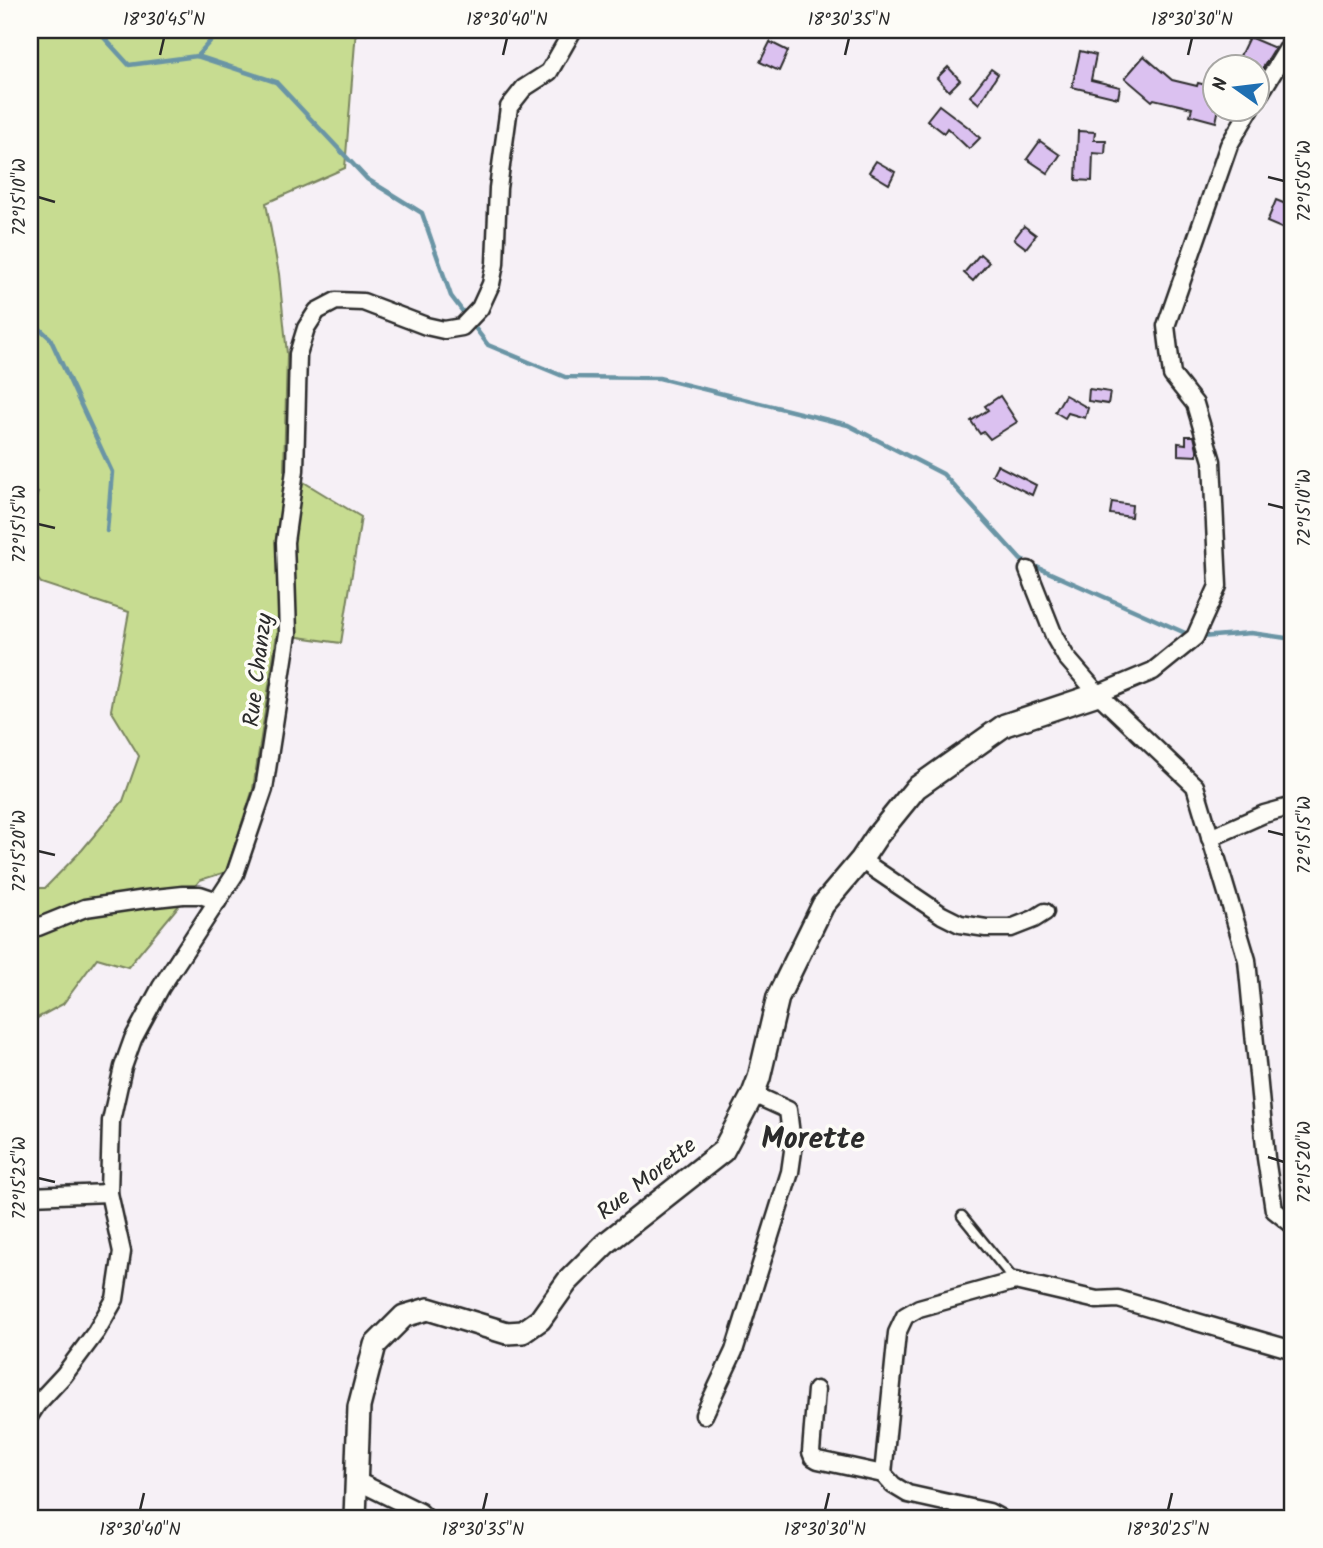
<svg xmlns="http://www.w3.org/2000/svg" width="1323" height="1548" font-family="Kalam,sans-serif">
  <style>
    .green { fill: #c7dc91; stroke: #79845e; stroke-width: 2 }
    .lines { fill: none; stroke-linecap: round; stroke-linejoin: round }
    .stream { stroke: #6b95a5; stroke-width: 4.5 }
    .building { fill: #dbc1f0; stroke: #2b2b2b; stroke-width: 2 }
    .lane-casing { stroke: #2b2b2b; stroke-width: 13 }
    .street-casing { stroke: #2b2b2b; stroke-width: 21 }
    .secondary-casing { stroke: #2b2b2b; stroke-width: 26 }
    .lane { stroke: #fdfcf7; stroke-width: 8 }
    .street { stroke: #fdfcf7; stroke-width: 16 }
    .secondary { stroke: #fdfcf7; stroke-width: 21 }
    .ticks { fill: none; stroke: #2b2b2b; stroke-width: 2.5 }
    .labels { text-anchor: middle; stroke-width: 7; stroke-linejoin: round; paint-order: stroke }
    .street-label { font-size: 23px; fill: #2b2b2b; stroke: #fdfcf7 }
    .district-label { font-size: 30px; font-weight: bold; fill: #2b2b2b; stroke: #fdfcf7 }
    .neatline { fill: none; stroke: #2b2b2b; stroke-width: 2.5 }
    .ticks-label { font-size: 18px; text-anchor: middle; fill: #2b2b2b }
  </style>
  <rect width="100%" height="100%" fill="#f6f0f6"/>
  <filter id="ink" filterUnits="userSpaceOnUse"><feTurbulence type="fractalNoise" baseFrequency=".0143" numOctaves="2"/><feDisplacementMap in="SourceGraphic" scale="14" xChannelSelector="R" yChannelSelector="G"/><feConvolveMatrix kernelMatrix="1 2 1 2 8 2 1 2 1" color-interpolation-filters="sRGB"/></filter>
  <g filter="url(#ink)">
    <!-- green -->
    <polygon class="green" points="30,30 356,30 345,168 266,203 279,274 287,354 284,470 361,517 341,643 277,634 253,789 226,872 200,880 128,967 97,958 63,1004 30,1022 30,888 45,888 82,850 123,801 139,756 111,710 129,612 41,583 30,570 30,517 38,492 30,489"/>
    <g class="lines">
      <!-- stream -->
      <g class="stream">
        <polyline points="97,30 129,65 197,56 276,82 367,179 422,213 451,296 488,345 565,377 659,378 848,425 943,474 1021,560 1192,636"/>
        <polyline points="197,56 220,30"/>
        <polyline points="30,320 50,338 112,472 107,531"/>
        <polyline points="1201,637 1251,633 1293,639"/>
      </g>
    </g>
    <!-- building -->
    <g class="building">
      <polygon points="1249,37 1275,48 1256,79 1256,66 1246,66 1237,62"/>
      <polygon points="770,42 788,51 779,71 760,62"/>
      <polygon points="1080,51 1096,55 1091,80 1120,87 1118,98 1072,87"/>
      <polygon points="1144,56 1172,80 1197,86 1198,83 1214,87 1214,108 1219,108 1216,122 1190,115 1192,108 1154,99 1152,101 1125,78"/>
      <polygon points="948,67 960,80 949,91 937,78"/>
      <polygon points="991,69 998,74 979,104 970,96"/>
      <polygon points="939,105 968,127 980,138 969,149 947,128 944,133 927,120"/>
      <polygon points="1078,131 1095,132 1094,140 1106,140 1105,154 1093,153 1092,181 1076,180"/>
      <polygon points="1040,141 1060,155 1048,173 1027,159"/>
      <polygon points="876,161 895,172 889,184 869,172"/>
      <polygon points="1276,200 1293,207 1293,233 1267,222"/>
      <polygon points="1024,226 1036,235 1026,248 1014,239"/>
      <polygon points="980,254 989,262 973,281 964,273"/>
      <polygon points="1089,389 1110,392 1108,404 1088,401"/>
      <polygon points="1065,395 1088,408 1085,418 1068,413 1065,418 1055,412"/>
      <polygon points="1000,396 1017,422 990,439 984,432 980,434 971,421 988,410 985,406"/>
      <polygon points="1186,436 1194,436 1197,449 1197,456 1178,455 1178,443 1186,444"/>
      <polygon points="997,465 1036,485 1032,495 992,475"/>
      <polygon points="1112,502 1132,505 1131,517 1110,514"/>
    </g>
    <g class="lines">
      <!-- lane casing -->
      <g class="lane-casing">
        <polyline id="lane" points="962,1216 1015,1281"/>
      </g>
      <!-- street casing -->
      <g class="street-casing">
        <g id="street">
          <polyline points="1256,100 1293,40"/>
          <polyline points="1251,108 1229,145 1166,326 1172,375 1195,404 1212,461 1218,586 1195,637 1153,671 1098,694 1195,786 1247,960 1266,1158 1274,1210 1293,1225"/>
          <polyline points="1028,570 1055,638 1066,657 1098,694"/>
          <polyline points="1210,838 1264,814 1293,806"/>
          <polyline points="861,860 942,915 960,924 986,928 1011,928 1034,919 1045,912"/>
          <polyline points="38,927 85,908 146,899 183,895 200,895 218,901"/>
          <polyline points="30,1196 109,1193"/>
          <polyline points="816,1390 811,1452 813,1457 818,1460 883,1474"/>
          <polyline points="30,1415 37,1404 64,1375 96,1332 115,1299 122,1252 109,1193 111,1121 123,1067 133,1039 161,987 235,874 264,789 288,633 285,542 295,470 298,354 306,328 317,311 336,301 363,302 426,326 444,330 462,327 480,308 491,284 495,264 498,188 509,107 524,88 549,72 573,30"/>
          <polyline points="704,1415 734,1351 790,1172 793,1151 788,1110 753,1094"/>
          <polyline points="357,1481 420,1512 426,1518"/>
          <polyline points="1000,1518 989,1512 908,1494 893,1485 883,1474 897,1333 905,1316 919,1308 1015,1281 1097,1300 1118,1299 1293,1350"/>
          <polyline points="1293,1518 1293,1514"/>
        </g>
      </g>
      <!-- secondary casing -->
      <g class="secondary-casing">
        <polyline id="secondary" points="355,1518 359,1407 375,1345 404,1316 428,1309 507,1333 523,1332 540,1320 567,1282 605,1244 723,1151 753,1094 759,1078 778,997 823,905 861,860 877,836 916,788 1005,725 1098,694"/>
      </g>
      <!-- lane -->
      <use href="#lane" class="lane"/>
      <!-- street -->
      <use href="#street" class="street"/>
      <!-- secondary -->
      <use href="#secondary" class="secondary"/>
    </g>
  </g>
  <!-- ticks -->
  <path class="ticks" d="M160,55L164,38M503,55L507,38M845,55L849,38M1188,55L1192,38M1268,177L1284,181M38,197L55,202M1268,504L1284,508M38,524L55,528M1268,831L1284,835M38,851L55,855M1268,1157L1284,1162M38,1178L55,1182M140,1510L144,1493M483,1510L487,1493M825,1510L829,1493M1168,1510L1172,1493"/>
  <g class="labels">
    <!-- street labels -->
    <g class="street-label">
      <text transform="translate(257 670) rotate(-83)" y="8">Rue Chanzy</text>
      <text transform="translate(646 1178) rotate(-38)" y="8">Rue Morette</text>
    </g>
    <!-- district labels -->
    <g class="district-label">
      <text x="813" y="1148">Morette</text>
    </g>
  </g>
  <!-- margin -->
  <rect width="1323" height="1548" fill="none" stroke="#fdfcf7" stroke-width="77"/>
  <!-- north arrow -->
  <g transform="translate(1236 88) rotate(284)"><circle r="33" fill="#fdfcf7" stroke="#a9a8a5" stroke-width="2"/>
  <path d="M0-5L12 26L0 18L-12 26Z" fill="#1f6fb2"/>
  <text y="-10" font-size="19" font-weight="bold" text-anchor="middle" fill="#2b2b2b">N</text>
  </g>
  <rect x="38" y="38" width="1246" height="1472" class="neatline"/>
  <g class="ticks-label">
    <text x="164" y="25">18°30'45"N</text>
    <text x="507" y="25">18°30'40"N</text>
    <text x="849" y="25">18°30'35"N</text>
    <text x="1192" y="25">18°30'30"N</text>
    <text transform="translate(1304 181) rotate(-90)" y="6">72°15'05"W</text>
    <text transform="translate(19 197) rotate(-90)" y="6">72°15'10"W</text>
    <text transform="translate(1304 508) rotate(-90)" y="6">72°15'10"W</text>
    <text transform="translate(19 524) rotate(-90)" y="6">72°15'15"W</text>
    <text transform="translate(1304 835) rotate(-90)" y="6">72°15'15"W</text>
    <text transform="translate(19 851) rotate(-90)" y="6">72°15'20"W</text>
    <text transform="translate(1304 1162) rotate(-90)" y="6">72°15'20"W</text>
    <text transform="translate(19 1178) rotate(-90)" y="6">72°15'25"W</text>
    <text x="140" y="1535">18°30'40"N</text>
    <text x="483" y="1535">18°30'35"N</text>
    <text x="825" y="1535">18°30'30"N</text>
    <text x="1168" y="1535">18°30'25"N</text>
  </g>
</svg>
